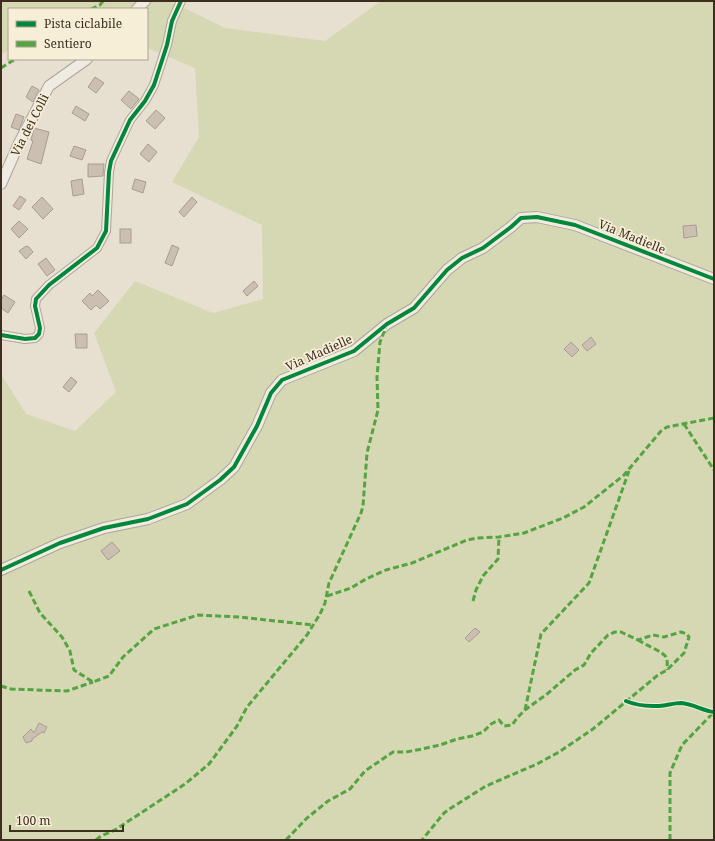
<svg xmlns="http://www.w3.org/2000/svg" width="715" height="841" font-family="'Noto Serif',serif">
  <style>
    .green { fill: #d6d7b3 }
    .building { fill: #cbbfb2; stroke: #a89c90 }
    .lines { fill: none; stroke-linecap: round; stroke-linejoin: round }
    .minor-casing { stroke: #ada599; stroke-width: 10 }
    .tertiary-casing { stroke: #ada599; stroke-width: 12 }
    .minor { stroke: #efebe3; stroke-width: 8 }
    .tertiary { stroke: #efebe3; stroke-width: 10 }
    .quiet { stroke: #54a441; stroke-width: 3; stroke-dasharray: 6 3; stroke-linecap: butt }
    .cycleway-casing { stroke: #f7eed8; stroke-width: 6 }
    .cycleway { stroke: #00873e; stroke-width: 4 }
    .labels { text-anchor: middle; stroke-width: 3.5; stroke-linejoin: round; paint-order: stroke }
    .street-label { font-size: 12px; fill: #3d2e20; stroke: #f7eed8 }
  </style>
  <rect width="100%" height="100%" fill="#e7e0d1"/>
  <!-- green -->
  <polygon class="green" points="1,1 170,1 225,28 325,41 381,1 714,1 714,840 1,840 1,374 26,414 75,431 116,392 94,333 135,281 213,313 263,299 262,225 172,182 199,137 195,68 147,48 147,9 9,9 9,50 1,54"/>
  <!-- building -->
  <g class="building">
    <polygon points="95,77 104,83 96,93 88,87"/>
    <polygon points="32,86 39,90 33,102 26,97"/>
    <polygon points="129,91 139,99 131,109 121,100"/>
    <polygon points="76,106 89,114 85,121 72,113"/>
    <polygon points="156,110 165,118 155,129 146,121"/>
    <polygon points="16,114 24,117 19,130 11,127"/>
    <polygon points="34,128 49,132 41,164 27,159 33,141 31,140"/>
    <polygon points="148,144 157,152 149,162 140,154"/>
    <polygon points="74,146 86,150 82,160 70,156"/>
    <polygon points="88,164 104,164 103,176 88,177"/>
    <polygon points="82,179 84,194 73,196 71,181"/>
    <polygon points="135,179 146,182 143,193 132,189"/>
    <polygon points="20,196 26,200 19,210 13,206"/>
    <polygon points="42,197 53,209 43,219 32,207"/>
    <polygon points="192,197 197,202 184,217 179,212"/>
    <polygon points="19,221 28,229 19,238 11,229"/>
    <polygon points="696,225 697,236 684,238 683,226"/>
    <rect x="120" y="229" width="11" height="14"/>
    <polygon points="172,245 179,248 172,266 165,263"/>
    <polygon points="26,246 29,247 33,252 26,259 19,251"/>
    <polygon points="46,258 55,270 47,276 38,264"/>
    <polygon points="254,281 258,286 247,296 243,291"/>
    <polygon points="98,290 109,301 100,309 96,305 91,310 82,301 90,293 92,296"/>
    <polygon points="4,295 15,302 8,313 1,308 1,300"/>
    <polygon points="75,334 87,334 87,348 76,348"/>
    <polygon points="591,337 596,344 587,351 582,345"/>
    <polygon points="571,342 579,350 572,357 564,349"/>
    <polygon points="71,377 77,382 69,392 63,387"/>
    <polygon points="112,542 120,551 108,560 101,551"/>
    <polygon points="475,628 480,632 469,642 465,638"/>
    <polygon points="39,723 47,727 44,733 42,732 32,739 32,741 26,743 23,737 31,729 34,733"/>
  </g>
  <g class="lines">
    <!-- minor casing -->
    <g class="minor-casing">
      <polyline id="minor" points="1,335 25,339 35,338 39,334 40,328 35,306 36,299 49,285 97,248 106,231 109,172 111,161 130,120 145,101 154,85 167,45 172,21 181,1"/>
    </g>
    <!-- tertiary casing -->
    <g class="tertiary-casing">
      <g id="tertiary">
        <polyline points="137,9 145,1"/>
        <polyline points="1,184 19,143 49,86 87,59"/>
        <polyline points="1,570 60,543 104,528 148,519 187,504 220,480 234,467 257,426 271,393 282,380 354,351 387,324 414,308 447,270 462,258 483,248 511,227 521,218 537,217 575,225 714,279"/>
      </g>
    </g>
    <!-- minor -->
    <use href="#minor" class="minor"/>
    <!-- tertiary -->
    <use href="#tertiary" class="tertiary"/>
    <!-- quiet -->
    <g class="quiet">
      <polyline points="91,9 100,5 103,1"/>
      <polyline points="1,68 12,61 17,59"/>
      <polyline points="684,424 714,470"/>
      <polyline points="29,591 40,613 62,637 70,651 74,670 93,682 109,676 123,657 154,629 198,615 239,617 313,625"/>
      <polyline points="327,596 351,588 366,579 386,570 412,563 467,540 477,538 499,537 524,533 563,518 584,507 624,475 661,431 667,427 714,418"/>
      <polyline points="473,601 476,590 483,576 498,559 499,537"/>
      <path d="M638,640C644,644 663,652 666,657C668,661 667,666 667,670"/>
      <polyline points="1,686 11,689 67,691 93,682"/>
      <polyline points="525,710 541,634 589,583 629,471"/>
      <polyline points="96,840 101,836 115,830 185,784 209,764 237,726 247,707 307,635 320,614 325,603 329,583 361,513 363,506 367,453 378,410 377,377 380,342 386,327"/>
      <polyline points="286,840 307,818 328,801 350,789 365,771 393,752 406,752 422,749 440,745 457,739 472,736 483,732 491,724 499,720 504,726 512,725 517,718 525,710 547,694 575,670 584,665 591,653 608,635 615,632 621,632 638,640 653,635 664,637 681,632 687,634 689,637 684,653 667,670 658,675 593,729 559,752 537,764 486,786 451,808 444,813 422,840"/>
      <polyline points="670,840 670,773 682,745 714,712"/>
    </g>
    <!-- cycleway casing -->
    <g class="cycleway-casing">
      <g id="cycleway">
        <polyline points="1,335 25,339 35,338 39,334 40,328 35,306 36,299 49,285 97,248 106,231 109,172 111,161 130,120 145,101 154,85 167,45 172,21 181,1"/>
        <polyline points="1,570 60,543 104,528 148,519 187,504 220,480 234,467 257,426 271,393 282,380 354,351 387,324 414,308 447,270 462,258 483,248 511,227 521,218 537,217 575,225 714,279"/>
        <path d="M626,701C633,704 645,706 653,706C663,707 672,703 681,703C694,704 703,711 714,712"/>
      </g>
    </g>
    <!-- cycleway -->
    <use href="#cycleway" class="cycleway"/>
  </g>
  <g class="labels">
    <!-- street labels -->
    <g class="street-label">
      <text transform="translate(30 125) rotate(-63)" y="4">Via dei Colli</text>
      <text transform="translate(632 237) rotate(22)" y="4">Via Madielle</text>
      <text transform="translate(319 353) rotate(-24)" y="4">Via Madielle</text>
    </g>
  </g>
  <!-- border -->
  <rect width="715" height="841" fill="none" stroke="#3d2e20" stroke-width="4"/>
  <!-- legend -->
  <rect x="8" y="8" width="140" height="52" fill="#f7eed8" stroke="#ada18e"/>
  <rect x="16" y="21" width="20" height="6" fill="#00873e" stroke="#ada18e"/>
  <text x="44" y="28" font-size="12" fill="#3d2e20">Pista ciclabile</text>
  <rect x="16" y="41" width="20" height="6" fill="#54a441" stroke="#ada18e"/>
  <text x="44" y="48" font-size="12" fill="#3d2e20">Sentiero</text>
  <!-- scale -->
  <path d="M10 825v6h113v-6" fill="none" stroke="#3d2e20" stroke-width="2"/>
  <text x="16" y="825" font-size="12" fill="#3d2e20" stroke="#f7eed8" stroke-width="3" paint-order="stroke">100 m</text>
</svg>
